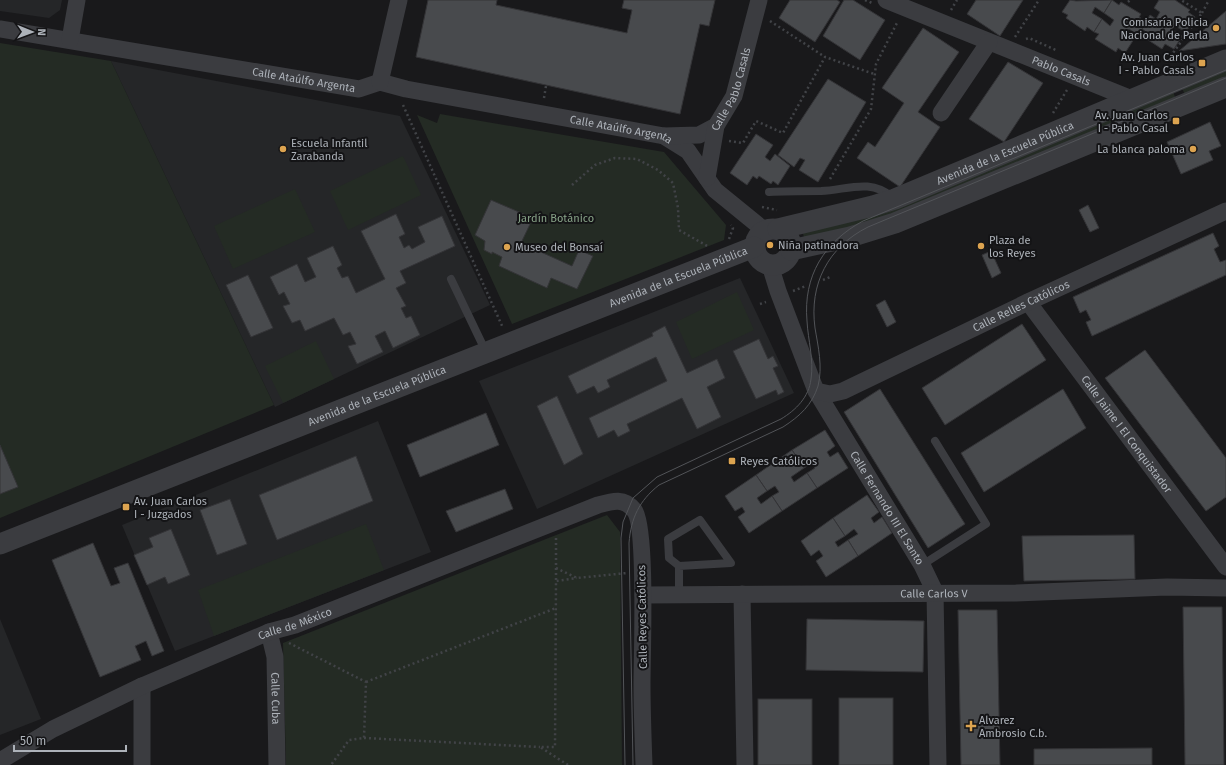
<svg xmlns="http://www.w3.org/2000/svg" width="1226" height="765" font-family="'Fira Sans',sans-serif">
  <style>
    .built { fill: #252628 }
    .green { fill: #242b24 }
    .building { fill: #484a4d; stroke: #343437 }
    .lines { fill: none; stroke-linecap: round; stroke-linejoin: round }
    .path { stroke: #414347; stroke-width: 2.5; stroke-dasharray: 2 3; stroke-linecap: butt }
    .service { stroke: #3b3c40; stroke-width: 8 }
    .minor { stroke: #3b3c40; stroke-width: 17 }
    .tertiary { stroke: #3b3c40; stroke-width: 21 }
    .tram { stroke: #525458; stroke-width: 1 }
    .poi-dot { fill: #dda450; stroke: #141416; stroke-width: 1.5 }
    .labels { text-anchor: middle; stroke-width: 4; stroke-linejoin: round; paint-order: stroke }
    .poi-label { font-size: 11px; fill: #adb2b9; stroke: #141416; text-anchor: start }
    .street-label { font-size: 11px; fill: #adb2b9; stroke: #141416 }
    .park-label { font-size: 11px; fill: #87a287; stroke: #141416 }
  </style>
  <rect width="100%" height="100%" fill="#19191b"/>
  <!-- built -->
  <g class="built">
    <polygon points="0,0 62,0 60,10 49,18 0,11"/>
    <polygon points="111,61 400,116 490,305 275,407"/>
    <polygon points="740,278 794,393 537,509 479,381"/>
    <polygon points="378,421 431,552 175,651 122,525"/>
    <polygon points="0,619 41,719 0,735"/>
  </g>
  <!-- green -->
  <g class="green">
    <polygon points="0,43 111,61 274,405 0,518"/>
    <polygon points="1226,67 1226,81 1186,98 1181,85"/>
    <polygon points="1172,89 1177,102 886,222 804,238 803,233"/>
    <polygon points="440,114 664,152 726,225 724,240 512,324 417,115 437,123"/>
    <polygon points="403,156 421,195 348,230 330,191"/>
    <polygon points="295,189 315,232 233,269 214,226"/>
    <polygon points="737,292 754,330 692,359 676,322"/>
    <polygon points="316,341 334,379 283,403 265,366"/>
    <polygon points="607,515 620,532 622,765 286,765 283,643"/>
    <polygon points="366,524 384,570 214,636 198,590"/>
  </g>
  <!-- building -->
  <g class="building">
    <polygon points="428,0 497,0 496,5 627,33 632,10 622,8 624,0 715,0 709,26 700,24 680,114 416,57"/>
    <polygon points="790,0 837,0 840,2 815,42 779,18"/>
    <polygon points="844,0 853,0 885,20 860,60 823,36"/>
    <polygon points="976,0 1023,0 1000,36 967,14"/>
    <polygon points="1070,0 1076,1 1112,0 1104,13 1095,7 1092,13 1102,19 1094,32 1087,27 1085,31 1066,18 1068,15 1062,12"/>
    <polygon points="1112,0 1119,5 1121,2 1141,14 1139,17 1147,22 1138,35 1129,29 1126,34 1134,39 1125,53 1118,48 1116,52 1095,39 1099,34 1094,32 1102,19 1110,26 1114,20 1104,13"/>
    <polygon points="1159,0 1175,0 1190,10 1188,12 1195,17 1186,32 1175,26 1172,29 1182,36 1174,49 1165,44 1162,49 1142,36 1145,31 1142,29 1150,15 1156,19 1160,12 1154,8"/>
    <polygon points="1226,11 1226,44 1179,51"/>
    <polygon points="923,28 959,52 918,112 940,127 900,187 857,158 868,142 875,147 904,103 882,88"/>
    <polygon points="1008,62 1043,83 1004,142 969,119"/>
    <polygon points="828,79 866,102 818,182 799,170 805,160 800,158 794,167 778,155"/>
    <polygon points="1210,122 1221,146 1209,151 1213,160 1181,174 1167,142"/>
    <polygon points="756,134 773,145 765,157 770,161 775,154 790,166 778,185 773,181 771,184 759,176 757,179 753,176 747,185 730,173"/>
    <polygon points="491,200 533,218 521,243 572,266 579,250 593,256 577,289 551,278 547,288 499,266 502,257 492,252 492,254 484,250 485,241 475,235"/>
    <polygon points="1088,205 1099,228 1090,232 1079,210"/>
    <polygon points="396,214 405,234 399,237 404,248 409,245 412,249 425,242 418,227 442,216 455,246 400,271 406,283 396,288 406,306 401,308 406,318 411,316 420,335 393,348 385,331 375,336 383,352 357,364 348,346 356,344 350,332 343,335 334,318 305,331 300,320 292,323 283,306 290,304 284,292 279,295 270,277 297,264 305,282 316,277 307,258 333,246 342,265 337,268 342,278 348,276 356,293 385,279 361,231"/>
    <polygon points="1213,233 1219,246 1214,249 1220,262 1226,260 1226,275 1092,336 1086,322 1091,320 1086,310 1080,313 1073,297"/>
    <polygon points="991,251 1001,273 992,278 982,255"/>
    <polygon points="248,275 273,328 251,337 226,285"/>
    <polygon points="885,300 896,322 887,327 876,305"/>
    <polygon points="1022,324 1046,360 945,425 922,388"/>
    <polygon points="665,326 687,373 717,359 725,378 707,387 721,417 697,429 682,398 627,424 630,431 618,437 614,430 598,438 589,418 667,381 656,357 607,380 610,387 598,393 594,386 577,394 568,376 653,336 652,333"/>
    <polygon points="759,339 768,359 773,356 778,366 773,368 784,392 778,395 776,390 756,399 733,351"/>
    <polygon points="1145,350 1226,458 1226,497 1206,511 1105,378"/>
    <polygon points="880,389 965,524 928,548 844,412"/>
    <polygon points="1063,389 1086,428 984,492 961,453"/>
    <polygon points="557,396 583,454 564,465 537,406"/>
    <polygon points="486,413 499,445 420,477 407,445"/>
    <polygon points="825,430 835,446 827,452 830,457 838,452 848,468 817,488 807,473 815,468 812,463 804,468 792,450"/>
    <polygon points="0,445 18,487 0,494"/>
    <polygon points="792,450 804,468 791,477 794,482 807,473 817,488 782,511 772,496 779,492 775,486 767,491 756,475"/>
    <polygon points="356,456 373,501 277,540 259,495"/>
    <polygon points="756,475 767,491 757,498 761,504 772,496 782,511 749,533 738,517 745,512 742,507 735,511 725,496"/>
    <polygon points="505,489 513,509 456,532 446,511"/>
    <polygon points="867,495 879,512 871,518 874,523 882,517 892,533 858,556 848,540 858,534 854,529 845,536 833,518"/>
    <polygon points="230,499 247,544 217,555 200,510"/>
    <polygon points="833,518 845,536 835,542 838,547 848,540 858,556 826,577 816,561 823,556 819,550 811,556 801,541"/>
    <polygon points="171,529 190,575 168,584 165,577 147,585 134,555 153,547 149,538"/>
    <polygon points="1134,535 1135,579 1024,581 1022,536"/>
    <polygon points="93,543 111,586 120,583 114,568 128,563 164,651 152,656 146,641 135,646 141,660 100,677 52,560"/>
    <polygon points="1183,607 1222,607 1224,765 1185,765"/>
    <polygon points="958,610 997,610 1000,765 961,765"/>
    <polygon points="807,619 924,621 923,672 806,670"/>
    <rect x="839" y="698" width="54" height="67"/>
    <rect x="758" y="699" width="54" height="66"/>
    <polygon points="1152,748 1152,765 1034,765 1034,749"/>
  </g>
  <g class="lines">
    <!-- path -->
    <g class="path">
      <polyline points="865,0 872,3"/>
      <polyline points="1128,2 1130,0"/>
      <polyline points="951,10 957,0"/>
      <polyline points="1202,13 1209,0"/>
      <polyline points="770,21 825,57"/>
      <polyline points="1015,37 1039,0"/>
      <polyline points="1026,39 1029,38 1058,51"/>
      <polyline points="1178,62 1170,57 1202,13 1181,0"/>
      <polyline points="544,98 546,86"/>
      <polyline points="403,105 503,328"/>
      <polyline points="1053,113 1067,90"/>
      <polyline points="729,141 743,143 756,121 783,133 825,57 874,74"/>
      <polyline points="830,179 871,109 876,64 898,21"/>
      <polyline points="572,185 595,165 615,158 637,159 658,170 673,183 678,208 679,230 709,247"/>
      <polyline points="762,207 777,210"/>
      <polyline points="729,239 733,228 731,225"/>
      <polyline points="823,280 830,277"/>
      <polyline points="793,291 806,286"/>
      <polyline points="760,304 766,302"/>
      <polyline points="556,538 556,568 577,578 627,573"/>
      <polyline points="556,568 556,581"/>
      <polyline points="289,643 366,682 364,738 349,740 331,765"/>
      <polyline points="366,682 556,608"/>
      <polyline points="364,738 540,747"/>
      <polyline points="568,765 540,747 555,747 556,581 577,578"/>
    </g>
    <!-- service -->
    <g class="service">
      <path d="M769,192C786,191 804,191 821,191C847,190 870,178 892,197"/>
      <polyline points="451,279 486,352"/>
      <polyline points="922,565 986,524 935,441"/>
      <polyline points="679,566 731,563 700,520 668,539 669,558 679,566 679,595"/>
    </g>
    <!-- minor -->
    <g class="minor">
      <path id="s1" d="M886,0L1134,100"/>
      <path id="s2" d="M0,29L359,89L380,82L406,89L664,136L688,151L715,190L764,230"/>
      <polyline points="70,40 77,0"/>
      <polyline points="380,82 399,0"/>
      <polyline points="941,113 989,42"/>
      <polyline points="664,136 699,135 716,126"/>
      <path id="s3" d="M707,178L716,126L734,96L759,0"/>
      <path id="s4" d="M770,265L778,291L816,391L922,565L935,592L938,765"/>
      <path id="s5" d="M1028,302L1226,567"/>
      <path id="s6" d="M816,391L830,394L843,391L1028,302L1226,211"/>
      <polyline points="742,594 745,765"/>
      <path id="s7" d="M643,595L1016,593L1167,587L1226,588"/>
      <path id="s8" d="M269,632L275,657L277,765"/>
      <polyline points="142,686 142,765"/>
      <path id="s9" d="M0,761L53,729L142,686L269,632L295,625L598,505C612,501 624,497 634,510C647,525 642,655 642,683C642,710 643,738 644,765"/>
    </g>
    <!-- tertiary -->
    <g class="tertiary">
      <circle cx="773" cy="247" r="18"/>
      <path id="s10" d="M778,229L873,206L895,199L1226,60"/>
      <polyline points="791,250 850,237 895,223 1226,87"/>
      <path id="s11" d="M0,544L754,247"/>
    </g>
    <!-- tram -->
    <g class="tram">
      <path d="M625,765L621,538L623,522L633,498L657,477L781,419C796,410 809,397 811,379C814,360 808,340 807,321C803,276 824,242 863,221L1226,70"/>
      <path d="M633,765L629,543C631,518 639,501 659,485L783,427C800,416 812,405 818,386C823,367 818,346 815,328C809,284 828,247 868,227L1226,78"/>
    </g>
  </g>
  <!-- markers -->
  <g class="poi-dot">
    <circle cx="1216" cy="28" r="4"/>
    <rect x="1198" y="59" width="8" height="8" rx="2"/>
    <rect x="1172" y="117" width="8" height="8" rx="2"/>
    <circle cx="283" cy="149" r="4"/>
    <circle cx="1193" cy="149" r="4"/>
    <circle cx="770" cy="245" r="4"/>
    <circle cx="981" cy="246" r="4"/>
    <circle cx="507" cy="247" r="4"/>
    <rect x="728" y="457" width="8" height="8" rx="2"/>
    <rect x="122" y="503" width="8" height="8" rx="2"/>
    <path d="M969 720h4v4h4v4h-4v4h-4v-4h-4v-4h4z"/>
  </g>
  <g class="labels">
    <!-- poi labels -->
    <g class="poi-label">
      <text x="1208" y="26" text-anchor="end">Comisaría Policia<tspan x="1208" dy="13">Nacional de Parla</tspan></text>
      <text x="1194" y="61" text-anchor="end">Av. Juan Carlos<tspan x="1194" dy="13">I - Pablo Casals</tspan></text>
      <text x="1168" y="119" text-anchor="end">Av. Juan Carlos<tspan x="1168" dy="13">I - Pablo Casal</tspan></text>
      <text x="291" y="147">Escuela Infantil<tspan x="291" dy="13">Zarabanda</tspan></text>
      <text x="1185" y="153" text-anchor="end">La blanca paloma</text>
      <text x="989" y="244">Plaza de<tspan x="989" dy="13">los Reyes</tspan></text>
      <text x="778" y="249">Niña patinadora</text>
      <text x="515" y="251">Museo del Bonsaí</text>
      <text x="740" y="465">Reyes Católicos</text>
      <text x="134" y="505">Av. Juan Carlos<tspan x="134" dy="13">I - Juzgados</tspan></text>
      <text x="979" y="724">Alvarez<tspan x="979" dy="13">Ambrosio C.b.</tspan></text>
    </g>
    <!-- street labels -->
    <g class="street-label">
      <text dy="4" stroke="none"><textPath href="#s1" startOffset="189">Pablo Casals</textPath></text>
      <text dy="4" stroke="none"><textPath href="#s2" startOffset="308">Calle Ataúlfo Argenta</textPath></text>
      <text dy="4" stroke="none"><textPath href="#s3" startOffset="93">Calle Pablo Casals</textPath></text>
      <text dy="4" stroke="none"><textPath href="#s2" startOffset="632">Calle Ataúlfo Argenta</textPath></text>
      <text dy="4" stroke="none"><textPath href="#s10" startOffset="240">Avenida de la Escuela Pública</textPath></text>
      <text dy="4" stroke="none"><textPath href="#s11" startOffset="729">Avenida de la Escuela Pública</textPath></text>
      <text dy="4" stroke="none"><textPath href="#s6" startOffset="225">Calle Relles Católicos</textPath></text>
      <text dy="4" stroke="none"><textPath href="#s11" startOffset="405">Avenida de la Escuela Pública</textPath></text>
      <text dy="4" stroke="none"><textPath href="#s5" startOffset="165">Calle Jaime I El Conquistador</textPath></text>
      <text dy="4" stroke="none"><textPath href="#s4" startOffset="271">Calle Fernando III El Santo</textPath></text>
      <text dy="4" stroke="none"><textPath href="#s7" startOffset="291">Calle Carlos V</textPath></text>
      <text transform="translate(642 617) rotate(-91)" y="4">Calle Reyes Católicos</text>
      <text dy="4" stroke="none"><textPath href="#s9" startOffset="326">Calle de México</textPath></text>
      <text dy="4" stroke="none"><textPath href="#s8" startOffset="67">Calle Cuba</textPath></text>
    </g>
    <!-- park labels -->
    <g class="park-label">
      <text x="556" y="222">Jardín Botánico</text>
    </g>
  </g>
  <!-- north arrow -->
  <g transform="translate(32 32) rotate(91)" stroke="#141416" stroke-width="3" paint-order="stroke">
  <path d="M0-3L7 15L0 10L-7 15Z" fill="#adb2b9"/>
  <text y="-6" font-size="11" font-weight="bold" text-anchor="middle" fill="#adb2b9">N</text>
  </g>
  <!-- scale -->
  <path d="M14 745v6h112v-6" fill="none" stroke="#adb2b9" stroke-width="2"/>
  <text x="20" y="745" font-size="12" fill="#adb2b9" stroke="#141416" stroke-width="3" paint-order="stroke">50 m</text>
</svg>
